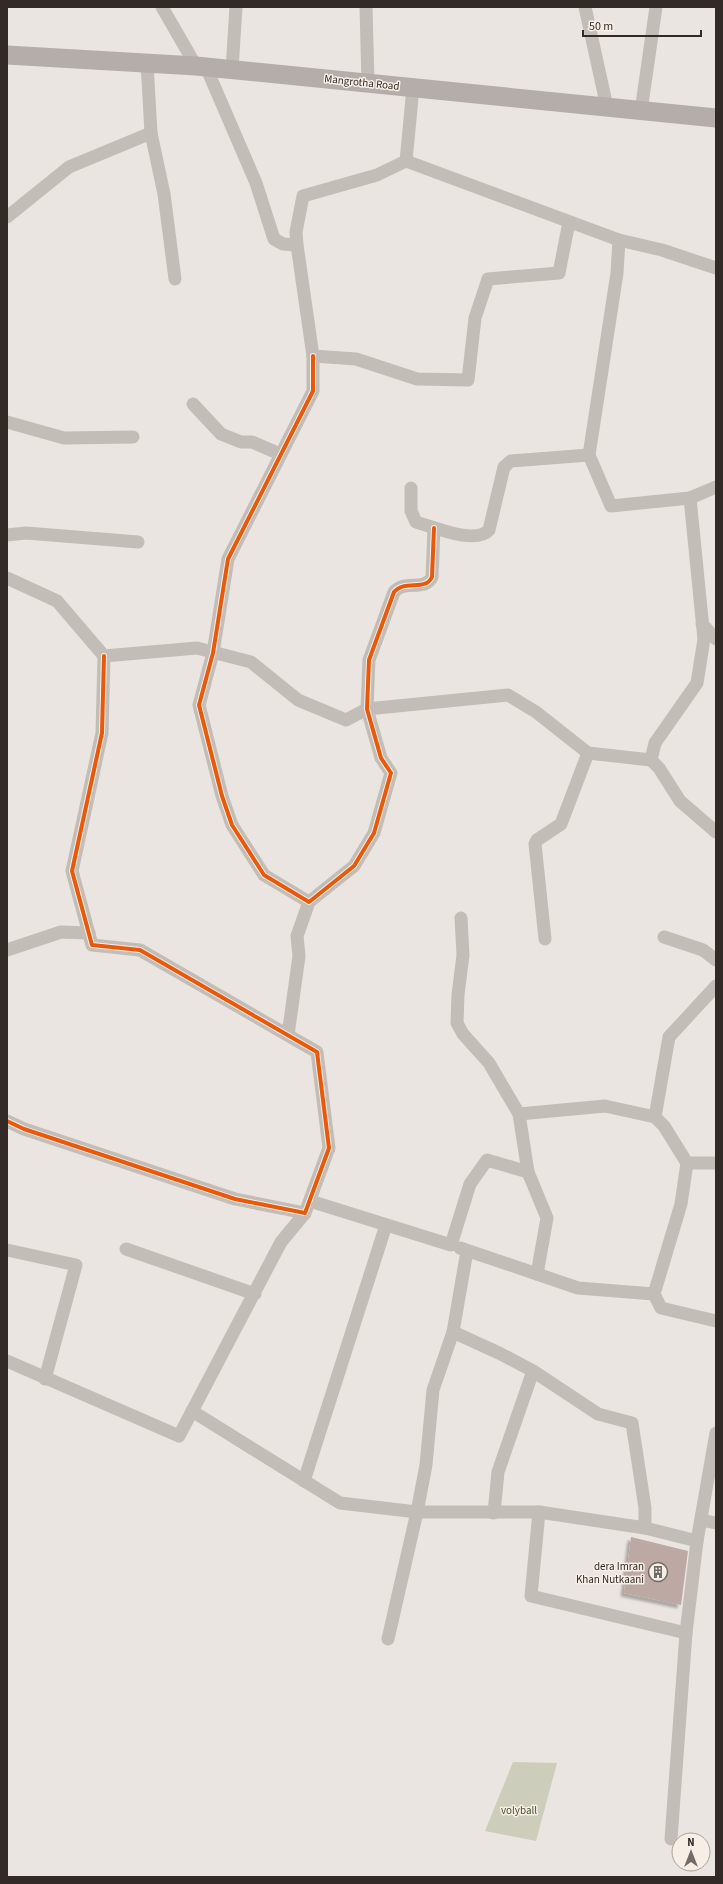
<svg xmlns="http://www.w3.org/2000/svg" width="723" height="1884" font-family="'Source Sans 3',sans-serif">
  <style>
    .green { fill: #cccebb }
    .building { fill: #bca9a3; filter: url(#shadow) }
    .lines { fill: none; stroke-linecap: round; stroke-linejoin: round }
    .minor { stroke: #c3bdb8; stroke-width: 13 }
    .secondary { stroke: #b4ada9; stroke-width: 19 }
    .cycleway-casing { stroke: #f7eee6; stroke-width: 6 }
    .cycleway { stroke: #e8590c; stroke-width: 4 }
    .labels { text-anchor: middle; stroke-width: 3; stroke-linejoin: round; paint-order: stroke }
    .street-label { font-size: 11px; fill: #332a27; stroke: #f7eee6 }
    .poi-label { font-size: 11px; fill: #332a27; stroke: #f7eee6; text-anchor: end }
    .park-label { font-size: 11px; fill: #444f2e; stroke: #f7eee6 }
  </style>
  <defs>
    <filter id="shadow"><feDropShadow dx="-3.5" dy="3.5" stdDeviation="1" flood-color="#0004"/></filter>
  </defs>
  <rect width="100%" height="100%" fill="#eae5e0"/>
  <!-- green -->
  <polygon class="green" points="513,1762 557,1763 536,1841 485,1831"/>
  <!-- building -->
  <polygon class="building" points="631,1537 688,1551 681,1605 624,1593"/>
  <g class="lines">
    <!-- minor -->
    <g class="minor">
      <polyline points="162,7 196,66"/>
      <polyline points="366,7 368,83"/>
      <polyline points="585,7 607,107"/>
      <polyline points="206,67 256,183 274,239 283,244 297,245 296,232 303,196 377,175 406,161 413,88"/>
      <polyline points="232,70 236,7"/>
      <polyline points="641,111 656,7"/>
      <polyline points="151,133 164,194 175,279"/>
      <polyline points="406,161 619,240 662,250 716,268"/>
      <polyline points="7,217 69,167 151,133 147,63"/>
      <polyline points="619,240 617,273 589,455 611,506 690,498"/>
      <polyline points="297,245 313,356 356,359 417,379 468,380 475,318 488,279 559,273 569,222"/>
      <path d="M313,356V391L228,559L213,653L199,705L222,796L232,825L264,875L309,902L354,866L374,833L391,773L381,758L367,709L369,660L394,592C405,579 425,592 432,577L434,528"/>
      <polyline points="193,404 221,434 241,442 252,442 280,454"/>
      <polyline points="7,422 64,438 133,437"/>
      <polyline points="716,487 690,498 704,639 697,683 655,743 651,760 659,768 680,801 716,832"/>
      <path d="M411,488V511L416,522C433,527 476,545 489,530L504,467L511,461L589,455"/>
      <polyline points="7,535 26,533 138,542"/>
      <polyline points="7,578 57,601 104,656 197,648 251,662 298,700 346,720 367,709 508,695 536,712 588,753 651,760"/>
      <polyline points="702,624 716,639"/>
      <polyline points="664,937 703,950 716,960"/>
      <polyline points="545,939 535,844 537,840 561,824 588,753"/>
      <polyline points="7,950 61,932 89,933"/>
      <polyline points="288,1035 299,956 297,936 309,902"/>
      <polyline points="519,1114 605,1106 655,1117 664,1126 687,1163 681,1204 654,1294 578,1288 537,1274"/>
      <polyline points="655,1117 669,1037 716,986"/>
      <polyline points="7,1121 24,1129 235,1199 305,1213 329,1148 317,1052 140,950 92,945 72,871 102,733 104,656"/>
      <polyline points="687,1163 716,1163"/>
      <polyline points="310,1201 451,1245 470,1184 487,1160 528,1172 519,1114 489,1063 463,1034 457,1023 458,995 463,955 461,918"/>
      <polyline points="460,1248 537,1274 547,1218 528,1172"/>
      <polyline points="126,1249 255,1294"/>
      <polyline points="7,1250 76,1265 45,1379"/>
      <polyline points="654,1294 661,1308 716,1321"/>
      <polyline points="7,1361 179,1436 281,1242 305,1213"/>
      <polyline points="192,1411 340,1503 417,1512 426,1465 433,1390 453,1332 467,1251"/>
      <polyline points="304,1481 386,1225"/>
      <polyline points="539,1512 531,1596 686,1633"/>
      <polyline points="494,1513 498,1472 533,1371"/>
      <polyline points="701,1520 716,1523"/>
      <polyline points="645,1528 697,1541"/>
      <polyline points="388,1639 417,1512 539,1512 645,1528 645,1508 632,1423 598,1414 533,1371 501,1354 453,1332"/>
      <polyline points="671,1839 686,1633 697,1541 716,1433"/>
    </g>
    <!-- secondary -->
    <polyline class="secondary" points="7,55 196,66 716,118"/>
    <!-- cycleway casing -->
    <g class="cycleway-casing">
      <g id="cycleway">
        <path d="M313,356V391L228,559L213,653L199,705L222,796L232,825L264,875L309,902L354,866L374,833L391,773L381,758L367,709L369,660L394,592C405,579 425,592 432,577L434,528"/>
        <polyline points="7,1121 24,1129 235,1199 305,1213 329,1148 317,1052 140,950 92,945 72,871 102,733 104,656"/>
      </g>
    </g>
    <!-- cycleway -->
    <use href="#cycleway" class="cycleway"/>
  </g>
  <!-- icons -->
  <defs>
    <g id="building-ring" transform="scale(1)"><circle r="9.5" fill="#f7eee6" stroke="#736b68" stroke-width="1.5"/><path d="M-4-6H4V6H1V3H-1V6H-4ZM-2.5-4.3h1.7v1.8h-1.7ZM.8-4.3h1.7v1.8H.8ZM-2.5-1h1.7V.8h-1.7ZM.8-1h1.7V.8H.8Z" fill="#736b68"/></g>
  </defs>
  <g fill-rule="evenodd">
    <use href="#building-ring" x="658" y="1572"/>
  </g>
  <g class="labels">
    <!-- street labels -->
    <g class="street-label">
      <text transform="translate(362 82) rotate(6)" y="4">Mangrotha Road</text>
    </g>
    <!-- poi labels -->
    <g class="poi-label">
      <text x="644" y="1570">dera Imran<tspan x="644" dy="13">Khan Nutkaani</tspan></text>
    </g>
    <!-- park labels -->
    <g class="park-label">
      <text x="519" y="1814">volyball</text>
    </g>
  </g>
  <!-- border -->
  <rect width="723" height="1884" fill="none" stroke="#332a27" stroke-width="16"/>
  <!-- north arrow -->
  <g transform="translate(691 1852)"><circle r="19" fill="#f7eee6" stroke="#a9a09a"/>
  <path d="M0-3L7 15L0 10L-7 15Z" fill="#736b68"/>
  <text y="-6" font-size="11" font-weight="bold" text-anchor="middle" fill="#332a27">N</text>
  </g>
  <!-- scale -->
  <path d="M583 30v6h118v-6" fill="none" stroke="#332a27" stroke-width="2"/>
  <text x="589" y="30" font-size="12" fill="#332a27" stroke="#f7eee6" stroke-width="3" paint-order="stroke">50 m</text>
</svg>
